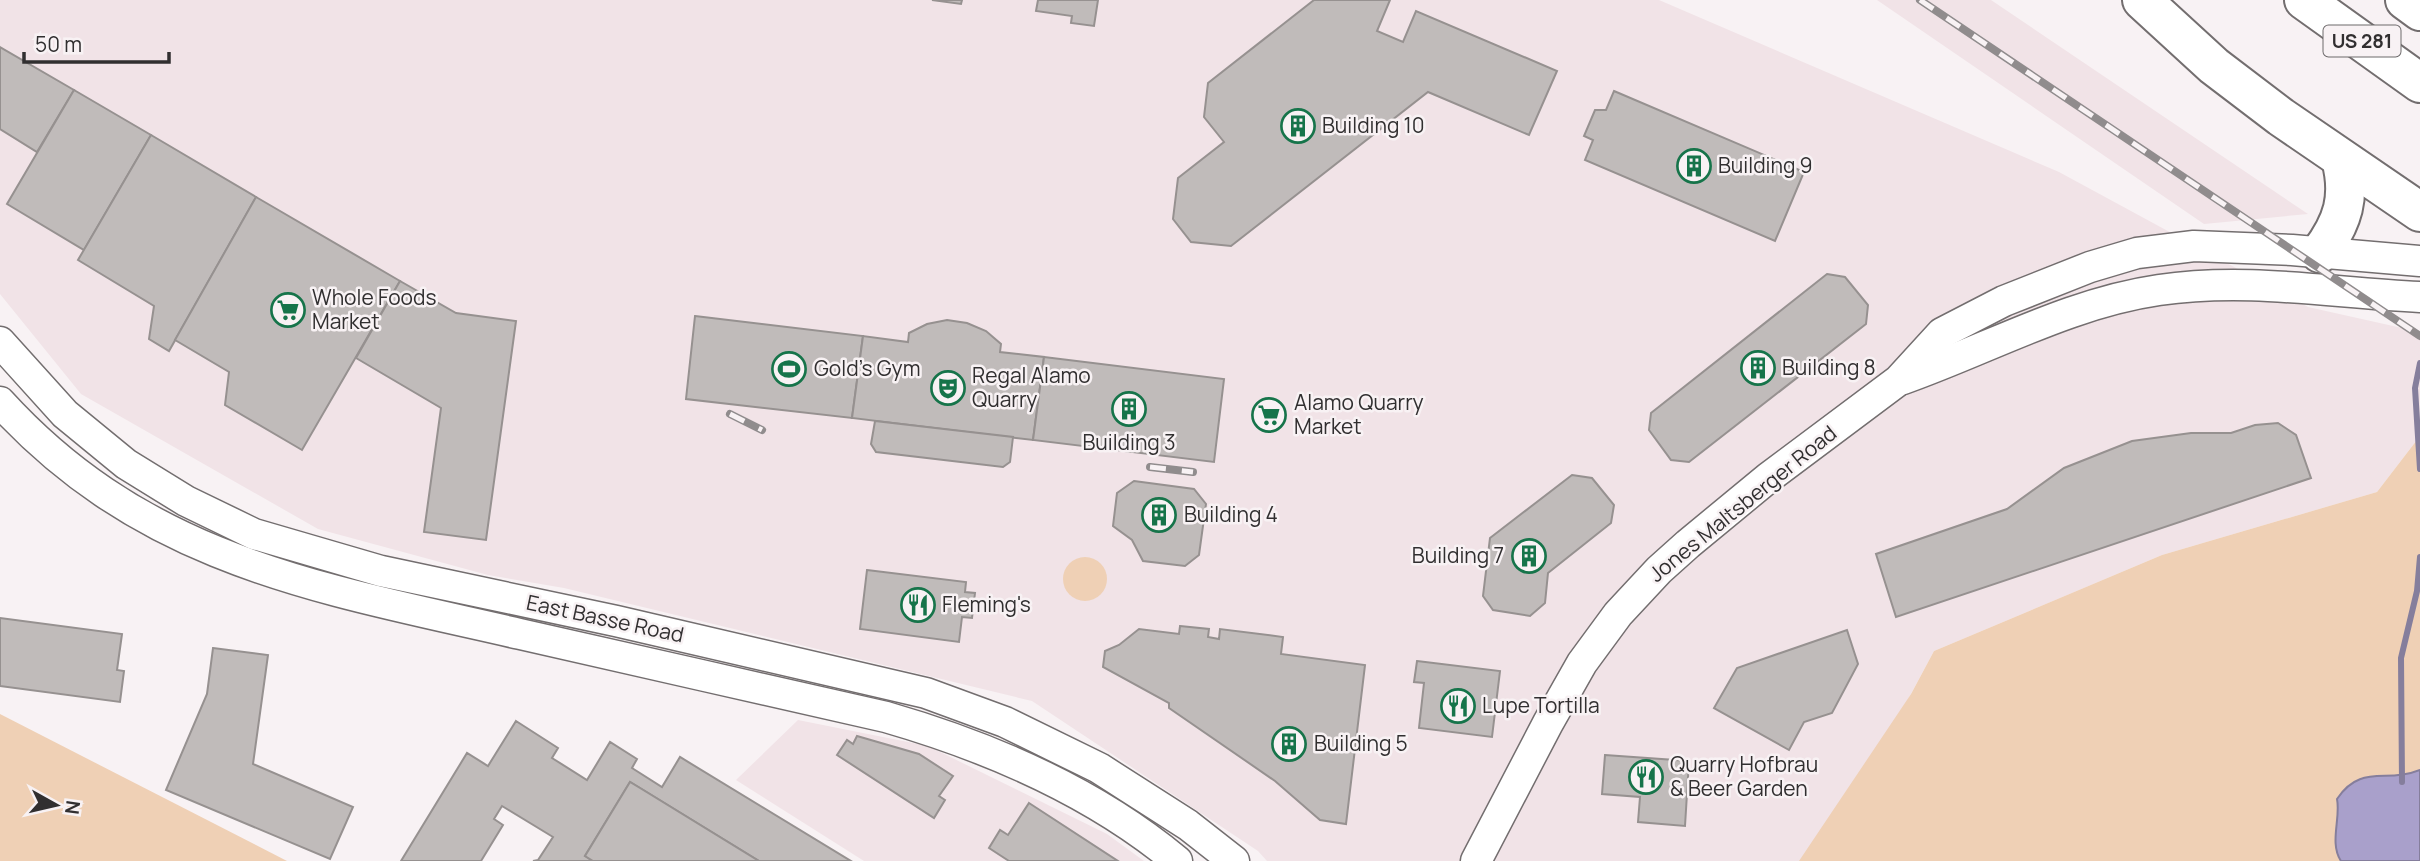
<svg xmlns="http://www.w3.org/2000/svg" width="2420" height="861" font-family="Manrope,sans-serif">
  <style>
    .built { fill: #f1e3e7 }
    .green { fill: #efd0b5 }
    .water { fill: #a9a0cb; stroke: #857e9c; stroke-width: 2 }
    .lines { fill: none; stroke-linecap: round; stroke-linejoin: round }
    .stream { stroke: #857e9c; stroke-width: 6 }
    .building { fill: #c0bbba; stroke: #969190; stroke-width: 2 }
    .secondary-casing { stroke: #736e6f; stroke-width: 33 }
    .highway-casing { stroke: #736e6f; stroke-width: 42 }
    .secondary { stroke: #fff; stroke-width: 30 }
    .highway { stroke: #fff; stroke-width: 38 }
    .rail-casing { stroke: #908c8d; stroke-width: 8 }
    .rail { stroke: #f8f2f4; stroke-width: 5; stroke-dasharray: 16; stroke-linecap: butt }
    .labels { text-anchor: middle; stroke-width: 5; stroke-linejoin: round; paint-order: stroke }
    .shield { fill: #f8f2f4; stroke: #6d6a6b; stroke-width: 2 }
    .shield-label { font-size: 19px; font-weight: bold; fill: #312f30 }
    .poi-label { font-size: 21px; fill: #312f30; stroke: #f8f2f4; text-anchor: start }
    .street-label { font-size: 21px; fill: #312f30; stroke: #f8f2f4 }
  </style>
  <rect width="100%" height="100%" fill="#f8f2f4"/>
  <!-- built -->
  <g class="built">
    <polygon points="0,0 1659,0 2059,172 2308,307 2420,332 2420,436 2377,492 2162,555 1934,651 1821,861 1267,861 1258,851 1032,701 564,588 488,575 318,529 81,394 0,294"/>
    <polygon points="1877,0 1991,0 2308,214 2204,224"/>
    <polygon points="798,720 928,746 1107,834 1144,861 864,861 736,780"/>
  </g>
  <!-- green -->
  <g class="green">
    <polygon points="2420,436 2420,861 1799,861 1911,694 1934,651 2162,555 2377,492"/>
    <circle cx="1085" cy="579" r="22"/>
    <polygon points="0,714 287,861 0,861"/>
  </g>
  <!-- water -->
  <path class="water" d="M2420,770V861H2341C2329,843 2341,818 2337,799C2361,763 2386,784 2420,770Z"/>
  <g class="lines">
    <!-- stream -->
    <g class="stream">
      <polyline points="2420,363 2415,388 2420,469"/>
      <polyline points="2402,782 2401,658 2417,591 2420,557"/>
    </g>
  </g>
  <!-- building -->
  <g class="building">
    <polygon points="932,0 962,0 961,4"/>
    <polygon points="1038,0 1098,0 1094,26 1071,23 1072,16 1036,11"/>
    <polygon points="1314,0 1390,0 1377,31 1403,42 1416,11 1557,71 1529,135 1428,92 1231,246 1191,242 1173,219 1178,178 1224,142 1204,117 1208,83"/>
    <polygon points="0,47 74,90 37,152 0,129"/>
    <polygon points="74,90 151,135 84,250 7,204"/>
    <polygon points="1614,91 1804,172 1775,241 1585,160 1593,140 1584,136 1595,110 1606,110"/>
    <polygon points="151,135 256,197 169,351 149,339 154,306 78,260"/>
    <polygon points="256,197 400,281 302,450 225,405 229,372 175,340"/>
    <polygon points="1827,274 1845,277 1868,305 1866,324 1689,462 1671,460 1649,430 1651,413"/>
    <polygon points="400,281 456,313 516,321 486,540 424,532 441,408 356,358"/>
    <polygon points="695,316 863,336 852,418 686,399"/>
    <polygon points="947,320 967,323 986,331 1001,344 1000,352 1044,357 1033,440 852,418 863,336 908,342 909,333 927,324"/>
    <polygon points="1044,357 1224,379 1214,462 1033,440"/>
    <polygon points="875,421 1013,437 1010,462 1003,467 876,452 871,444"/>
    <polygon points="2278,423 2296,435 2311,478 1896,617 1876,554 2007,509 2064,468 2132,441 2191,433 2231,433 2255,425"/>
    <polygon points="1572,475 1592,478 1614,505 1611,523 1548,573 1545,603 1530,616 1493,610 1483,596 1490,538"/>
    <polygon points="1134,481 1194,489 1206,504 1199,555 1185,566 1143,561 1132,540 1113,526 1117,493"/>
    <polygon points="867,570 966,582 965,592 975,593 972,618 962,617 959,642 860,629"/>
    <polygon points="0,618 122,634 117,670 124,671 120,702 0,686"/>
    <polygon points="1180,626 1209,629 1208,637 1219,639 1220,629 1283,637 1281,654 1365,665 1346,824 1320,820 1275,781 1169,708 1169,703 1103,667 1105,651 1119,645 1139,629 1179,634"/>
    <polygon points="1847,630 1858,664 1832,713 1804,722 1789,750 1714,708 1737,668"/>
    <polygon points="213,648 268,655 253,764 353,807 330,859 166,790 207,694"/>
    <polygon points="1417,661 1500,671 1492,737 1419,728 1424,683 1414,682"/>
    <polygon points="516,721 558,748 552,758 587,780 610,742 637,759 632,768 662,787 680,757 851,861 759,861 630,782 585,856 593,861 533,861 538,860 553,837 502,806 494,819 503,825 481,861 401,861 467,753 488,766"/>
    <polygon points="857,736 919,754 953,776 939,796 945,800 934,818 837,755 847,740 853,744"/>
    <polygon points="1605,755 1689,761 1685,826 1638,822 1640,797 1602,794"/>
    <polygon points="630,782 640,788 759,861 593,861 585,856"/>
    <polygon points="1029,803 1118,861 1009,861 989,848 1000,830 1008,835"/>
  </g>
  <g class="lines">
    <!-- secondary casing -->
    <g class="secondary-casing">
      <g id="secondary">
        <polyline points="0,342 65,414 126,464 186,501 254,534 381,571 616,621 926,693 1005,722 1099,768 1188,825 1234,861"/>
        <path d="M1903,379C1988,349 2069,303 2159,290C2248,277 2332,293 2420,297"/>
        <path d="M0,402C146,562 320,588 520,634C642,662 764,689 886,717C990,747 1093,791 1177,861"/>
        <polyline points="1476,861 1548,723 1582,663 1618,614 1659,570 1688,544 1768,478 1899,380 1942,333 2004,301 2090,267 2137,253 2194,246 2292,250 2420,261"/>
      </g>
    </g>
    <!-- highway casing -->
    <g class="highway-casing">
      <g id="highway">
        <polyline points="2142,0 2214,66 2281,117 2420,212"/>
        <polyline points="2304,0 2420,83"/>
        <polyline points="2405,0 2420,11"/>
        <path d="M2320,253C2343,222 2351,197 2341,159"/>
      </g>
    </g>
    <!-- secondary -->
    <use href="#secondary" class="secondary"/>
    <!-- highway -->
    <use href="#highway" class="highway"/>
    <!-- rail casing -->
    <g class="rail-casing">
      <g id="rail">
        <polyline points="1920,0 2420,336"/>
        <polyline points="730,414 762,430"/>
        <polyline points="1150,467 1193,472"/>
      </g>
    </g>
    <!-- rail -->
    <use href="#rail" class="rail"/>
  </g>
  <!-- icons -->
  <defs>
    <g id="building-ring" transform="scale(1.75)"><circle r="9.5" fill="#f8f2f4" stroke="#16744a" stroke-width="1.5"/><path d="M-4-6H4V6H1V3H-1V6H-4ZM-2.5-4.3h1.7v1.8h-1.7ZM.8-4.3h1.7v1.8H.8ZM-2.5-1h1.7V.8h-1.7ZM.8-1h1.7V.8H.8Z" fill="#16744a"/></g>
    <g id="supermarket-ring" transform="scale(1.75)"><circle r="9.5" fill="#f8f2f4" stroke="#16744a" stroke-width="1.5"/><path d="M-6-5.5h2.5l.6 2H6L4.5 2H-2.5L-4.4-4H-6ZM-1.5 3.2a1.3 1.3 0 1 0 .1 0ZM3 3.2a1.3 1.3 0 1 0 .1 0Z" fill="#16744a"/></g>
    <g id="stadium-ring" transform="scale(1.75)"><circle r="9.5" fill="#f8f2f4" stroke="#16744a" stroke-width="1.5"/><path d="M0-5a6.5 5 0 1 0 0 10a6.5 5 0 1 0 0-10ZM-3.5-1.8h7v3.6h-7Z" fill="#16744a"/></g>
    <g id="theatre-ring" transform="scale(1.75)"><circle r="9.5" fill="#f8f2f4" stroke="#16744a" stroke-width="1.5"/><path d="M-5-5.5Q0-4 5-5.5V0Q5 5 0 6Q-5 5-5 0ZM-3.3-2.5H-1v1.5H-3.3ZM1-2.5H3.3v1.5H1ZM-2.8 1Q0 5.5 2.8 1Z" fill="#16744a"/></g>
    <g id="restaurant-ring" transform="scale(1.75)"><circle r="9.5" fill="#f8f2f4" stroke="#16744a" stroke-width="1.5"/><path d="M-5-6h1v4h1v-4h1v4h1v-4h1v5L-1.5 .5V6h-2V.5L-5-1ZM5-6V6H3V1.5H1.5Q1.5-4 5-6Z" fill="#16744a"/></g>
  </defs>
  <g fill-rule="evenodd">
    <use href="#building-ring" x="1298" y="126"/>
    <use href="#building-ring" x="1694" y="166"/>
    <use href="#supermarket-ring" x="288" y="310"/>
    <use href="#building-ring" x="1758" y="368"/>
    <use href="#stadium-ring" x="789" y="369"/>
    <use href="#theatre-ring" x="948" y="388"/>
    <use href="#building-ring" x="1129" y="409"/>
    <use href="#supermarket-ring" x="1269" y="415"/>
    <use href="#building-ring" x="1159" y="515"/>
    <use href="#building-ring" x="1529" y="556"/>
    <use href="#restaurant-ring" x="918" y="605"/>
    <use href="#restaurant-ring" x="1458" y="706"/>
    <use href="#building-ring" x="1289" y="744"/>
    <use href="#restaurant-ring" x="1646" y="777"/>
  </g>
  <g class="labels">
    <!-- shield labels -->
    <rect class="shield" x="2323.5" y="25.5" width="77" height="31" rx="5"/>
    <g class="shield-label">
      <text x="2362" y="48">US 281</text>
    </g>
    <!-- poi labels -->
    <g class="poi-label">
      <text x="1322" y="133">Building 10</text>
      <text x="1718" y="173">Building 9</text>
      <text x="312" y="305">Whole Foods<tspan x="312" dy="24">Market</tspan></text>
      <text x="1782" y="375">Building 8</text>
      <text x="814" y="376">Gold's Gym</text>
      <text x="972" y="383">Regal Alamo<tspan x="972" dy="24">Quarry</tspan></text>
      <text x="1294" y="410">Alamo Quarry<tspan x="1294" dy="24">Market</tspan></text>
      <text x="1129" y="450" text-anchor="middle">Building 3</text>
      <text x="1184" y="522">Building 4</text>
      <text x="1504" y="563" text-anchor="end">Building 7</text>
      <text x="942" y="612">Fleming's</text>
      <text x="1482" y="713">Lupe Tortilla</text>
      <text x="1314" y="751">Building 5</text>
      <text x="1670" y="772">Quarry Hofbrau<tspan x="1670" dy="24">&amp; Beer Garden</tspan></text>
    </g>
    <!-- street labels -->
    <g class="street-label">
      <text transform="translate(1743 504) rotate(-39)" y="7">Jones Maltsberger Road</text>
      <text transform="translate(605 619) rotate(12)" y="7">East Basse Road</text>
    </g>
  </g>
  <!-- north arrow -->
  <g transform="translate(56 805) rotate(98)" stroke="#f8f2f4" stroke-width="5" paint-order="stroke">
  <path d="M0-5L12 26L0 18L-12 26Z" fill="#312f30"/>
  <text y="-10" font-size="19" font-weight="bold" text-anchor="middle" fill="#312f30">N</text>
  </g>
  <!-- scale -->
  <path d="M24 52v10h145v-10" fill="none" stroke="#312f30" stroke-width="3.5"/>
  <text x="35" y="52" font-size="21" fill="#312f30" stroke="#f8f2f4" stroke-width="5" paint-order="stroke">50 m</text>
</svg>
